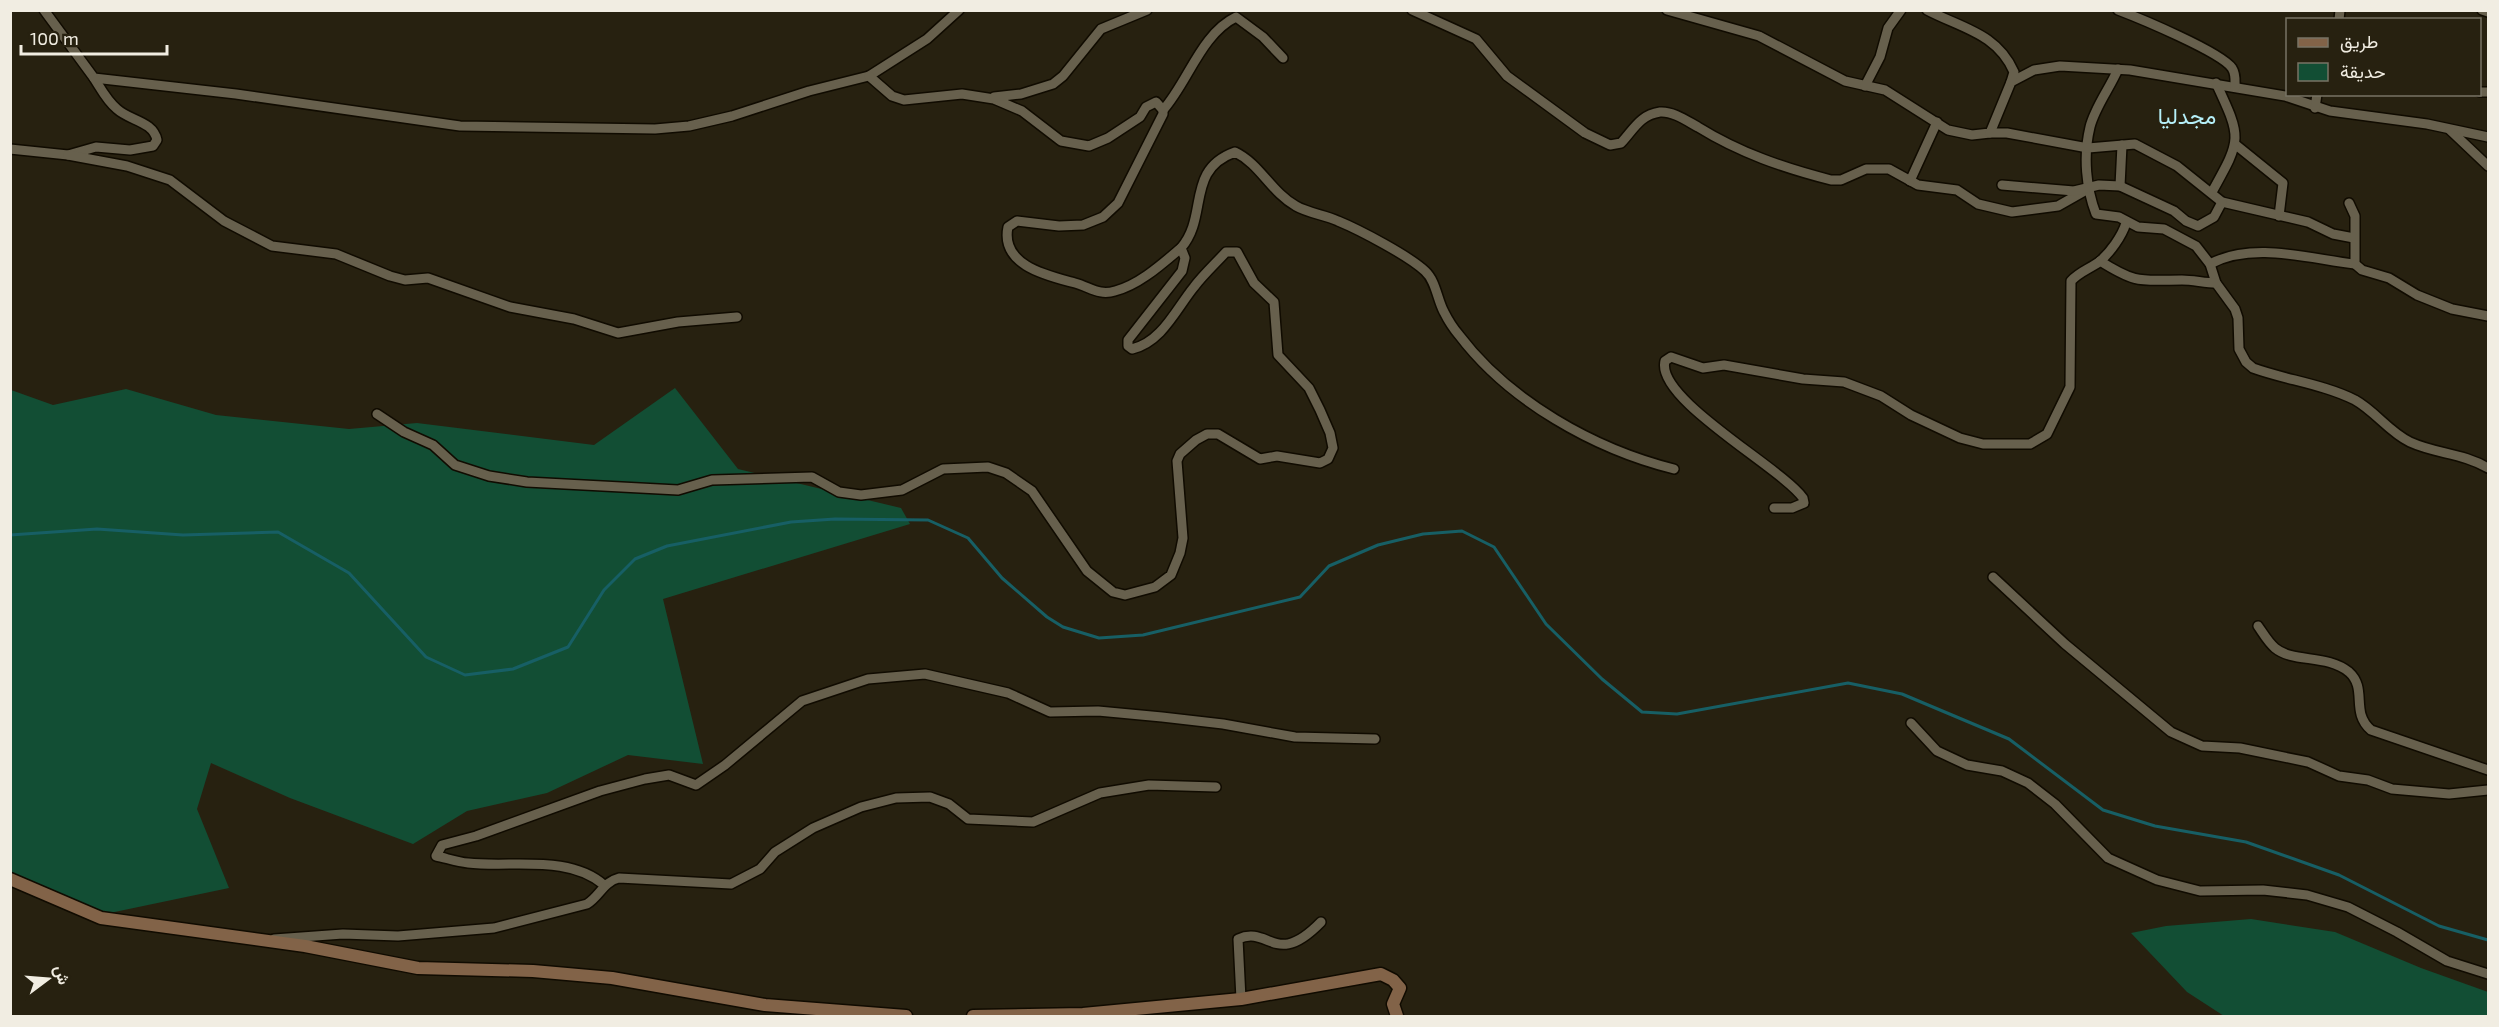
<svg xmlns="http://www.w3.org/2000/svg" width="2499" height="1027" font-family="'Exo 2',Vazirmatn,sans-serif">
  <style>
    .green { fill: #124e34 }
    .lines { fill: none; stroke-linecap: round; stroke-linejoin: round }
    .stream { stroke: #175f65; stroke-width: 3 }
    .street-casing { stroke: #100b00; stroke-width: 12 }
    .secondary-casing { stroke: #100b00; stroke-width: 15 }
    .street { stroke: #67604d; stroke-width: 9 }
    .secondary { stroke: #826348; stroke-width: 12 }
    .labels { text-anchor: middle; stroke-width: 5; stroke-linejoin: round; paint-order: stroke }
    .quarter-label { font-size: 22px; fill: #b6f0f9; stroke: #272110 }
  </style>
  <rect width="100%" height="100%" fill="#272110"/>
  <!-- green -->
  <g class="green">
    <polygon points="675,388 738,469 901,508 910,524 663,599 703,764 628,755 547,793 467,811 413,844 290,798 211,763 197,809 229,888 105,914 11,874 11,390 53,405 126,389 216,415 349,429 417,423 594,445"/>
    <polygon points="2251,919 2335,932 2421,968 2488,992 2488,1016 2224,1016 2187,992 2131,933 2166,926"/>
  </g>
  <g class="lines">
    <!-- stream -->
    <polyline class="stream" points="10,535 97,529 183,535 278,532 349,573 426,657 465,675 513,669 568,647 604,590 635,559 667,546 791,522 835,519 928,520 968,538 1002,578 1047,617 1063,627 1099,638 1143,635 1300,597 1329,566 1378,545 1423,534 1462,531 1494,547 1546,624 1602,679 1642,712 1677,714 1848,683 1902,694 2009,739 2103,810 2155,826 2246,842 2339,875 2439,926 2488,940"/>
    <!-- street casing -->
    <g class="street-casing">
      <g id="street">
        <polyline points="44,10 94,78 236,94 460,126 655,129 689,126 732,116 809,91 869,76 927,39 959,10"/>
        <path d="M1412,10L1476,39L1507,76L1585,133L1610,145L1621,143C1634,129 1640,115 1660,112C1673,111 1687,121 1698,127C1740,153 1784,168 1831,180H1841L1866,169H1889L1918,185L1957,190L1978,204L2012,212L2058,206L2088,189"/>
        <polyline points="1667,10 1759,36 1845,81 1885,90 1948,130 1972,135 1990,133 2011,82 2034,70 2060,66 2130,70 2285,96 2330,111 2427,124 2488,137"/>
        <path d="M1927,10C1961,28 1997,33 2014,72L2011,82"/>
        <path d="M2118,10C2139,18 2221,52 2232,68C2236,74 2235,80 2235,87"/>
        <polyline points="2482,10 2488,12"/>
        <polyline points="2339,20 2340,10"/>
        <path d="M2118,69C2110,88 2095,107 2090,127C2083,156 2086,188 2096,214L2119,217L2138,227L2164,229L2196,246L2210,264L2216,283L2235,309L2238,318L2239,349L2246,362L2253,368C2286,380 2323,384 2355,400C2375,411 2389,432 2410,442C2436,454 2463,453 2488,468"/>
        <path d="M869,76L892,96L904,100L962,94L994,99L1022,111L1061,141L1089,146L1108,138L1140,117L1146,107L1156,102L1163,110V114L1118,203L1103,217L1083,225L1059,226L1017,221L1008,227C1000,266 1049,276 1075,283C1090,287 1099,296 1115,291C1139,285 1162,264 1181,248"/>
        <polyline points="1865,86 1880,57 1888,28 1901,10"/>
        <polyline points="2480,92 2488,92"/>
        <polyline points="994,97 1021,94 1053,84 1063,76 1101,29 1147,10"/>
        <polyline points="2315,108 2317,94"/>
        <path d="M1163,110C1188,82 1201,34 1236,17L1263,37L1283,58"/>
        <polyline points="2450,130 2488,166"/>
        <polyline points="1990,133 2007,133 2088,148 2135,144 2177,166 2222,202 2308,222 2333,234 2354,238"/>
        <polyline points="2236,145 2283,183 2279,216"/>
        <path d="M10,149L68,155L96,147L130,150L153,146L157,140C153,121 130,121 117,109C107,101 101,89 94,78"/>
        <polyline points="68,155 127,166 170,180 224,221 272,246 336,254 390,276 405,280 428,278 510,307 574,319 618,333 678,322 737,317"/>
        <polyline points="1910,181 1937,122"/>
        <polyline points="2002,185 2074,191 2099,185 2120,186 2174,211 2186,221 2198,226 2214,217 2222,202"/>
        <polyline points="2120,186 2122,145"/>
        <path d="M2212,192C2242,138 2242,139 2216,83"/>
        <polyline points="2349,203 2355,216 2355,264 2362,270 2389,278 2417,295 2452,309 2488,316"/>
        <path d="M2100,261C2138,285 2141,280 2182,280C2193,280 2205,283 2216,283"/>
        <path d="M2210,264C2253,241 2310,259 2355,264"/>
        <path d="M377,414L404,432L433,445L455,465L489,476L527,482L678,490L712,480L812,477L839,492L861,495L902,490L943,469L988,467L1006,473L1032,491L1087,571L1113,592L1125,595L1155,587L1171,575L1180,553L1183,538L1177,461L1180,454L1196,440L1207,434H1218L1260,459L1277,456L1320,463L1328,459L1333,448L1330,433L1320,410L1309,388L1278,355L1274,302L1254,283L1237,252H1226C1215,264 1203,275 1194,287C1176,309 1162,342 1132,349L1128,346V340L1182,271L1185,258L1181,248C1209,216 1185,170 1235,152C1260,164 1271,192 1296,206C1308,213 1325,215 1338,221C1360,230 1409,256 1425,271C1436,281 1437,299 1444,312C1448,320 1453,328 1459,335C1509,401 1594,449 1674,469"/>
        <path d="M1774,508H1792L1804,503L1803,498C1782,468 1655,399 1665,361L1671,357L1703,368L1724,365L1803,379L1844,382L1881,396L1911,415L1960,438L1983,444H2030L2047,434L2070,387L2071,281C2079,272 2089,269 2099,262C2110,253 2122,236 2126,223"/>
        <polyline points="1993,577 2065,644 2171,732 2202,746 2240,748 2308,762 2339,776 2368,780 2392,789 2449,794 2488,790"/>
        <path d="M2258,626C2263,633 2268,642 2275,648C2293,663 2327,654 2349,672C2368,689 2350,712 2371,730L2488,770"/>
        <polyline points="1911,723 1937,751 1967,765 2002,771 2028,783 2055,804 2108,858 2157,880 2200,891 2263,890 2307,895 2348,907 2397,932 2447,961 2488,974"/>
        <path d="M604,885C569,854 511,868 468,863C457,862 446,858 436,856L442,845L476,836L600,791L645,779L669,775L696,785L725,765L802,701L868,679L925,674L1008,693L1050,712L1098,711L1162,717L1223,724L1295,737L1375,739"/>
        <path d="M274,939L343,934L398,936L494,928L587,904C600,896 603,882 619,878L731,884L760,869L775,852L813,828L861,807L896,798L930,797L949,804L968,819L1033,822L1100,793L1149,785L1216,787"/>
        <path d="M1241,999L1238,939C1270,925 1275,969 1321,922"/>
      </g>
    </g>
    <!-- secondary casing -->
    <g class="secondary-casing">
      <g id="secondary">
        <polyline points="10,879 101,918 305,946 418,968 533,971 612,978 765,1005 906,1016"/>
        <polyline points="973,1016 1083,1014 1241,999 1381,974 1393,980 1400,988 1393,1004 1397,1016"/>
      </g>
    </g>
    <!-- street -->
    <use href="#street" class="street"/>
    <!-- secondary -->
    <use href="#secondary" class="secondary"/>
  </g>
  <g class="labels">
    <!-- quarter labels -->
    <g class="quarter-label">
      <text x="2187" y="124">مجدليا</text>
    </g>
  </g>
  <!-- border -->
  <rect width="2499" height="1027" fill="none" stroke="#f1ede2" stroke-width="24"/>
  <!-- legend -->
  <rect x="2286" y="18" width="195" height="78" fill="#272110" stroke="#787364" stroke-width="1.5"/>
  <rect x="2298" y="38" width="30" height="9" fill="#826348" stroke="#787364" stroke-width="1.5"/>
  <text x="2340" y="48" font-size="18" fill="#f1ede2">طريق</text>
  <rect x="2298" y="63" width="30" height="18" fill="#124e34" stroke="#787364" stroke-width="1.5"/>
  <text x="2340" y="78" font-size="18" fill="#f1ede2">حديقة</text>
  <!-- north arrow -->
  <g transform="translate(48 979) rotate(74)" stroke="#272110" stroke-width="4.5" paint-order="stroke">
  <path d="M0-4.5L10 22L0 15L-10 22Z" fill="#f1ede2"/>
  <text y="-9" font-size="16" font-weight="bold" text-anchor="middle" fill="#f1ede2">ش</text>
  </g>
  <!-- scale -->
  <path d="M21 45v9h146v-9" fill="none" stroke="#f1ede2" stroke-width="3"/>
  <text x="30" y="45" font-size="18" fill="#f1ede2" stroke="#272110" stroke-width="4.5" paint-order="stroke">100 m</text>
</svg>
